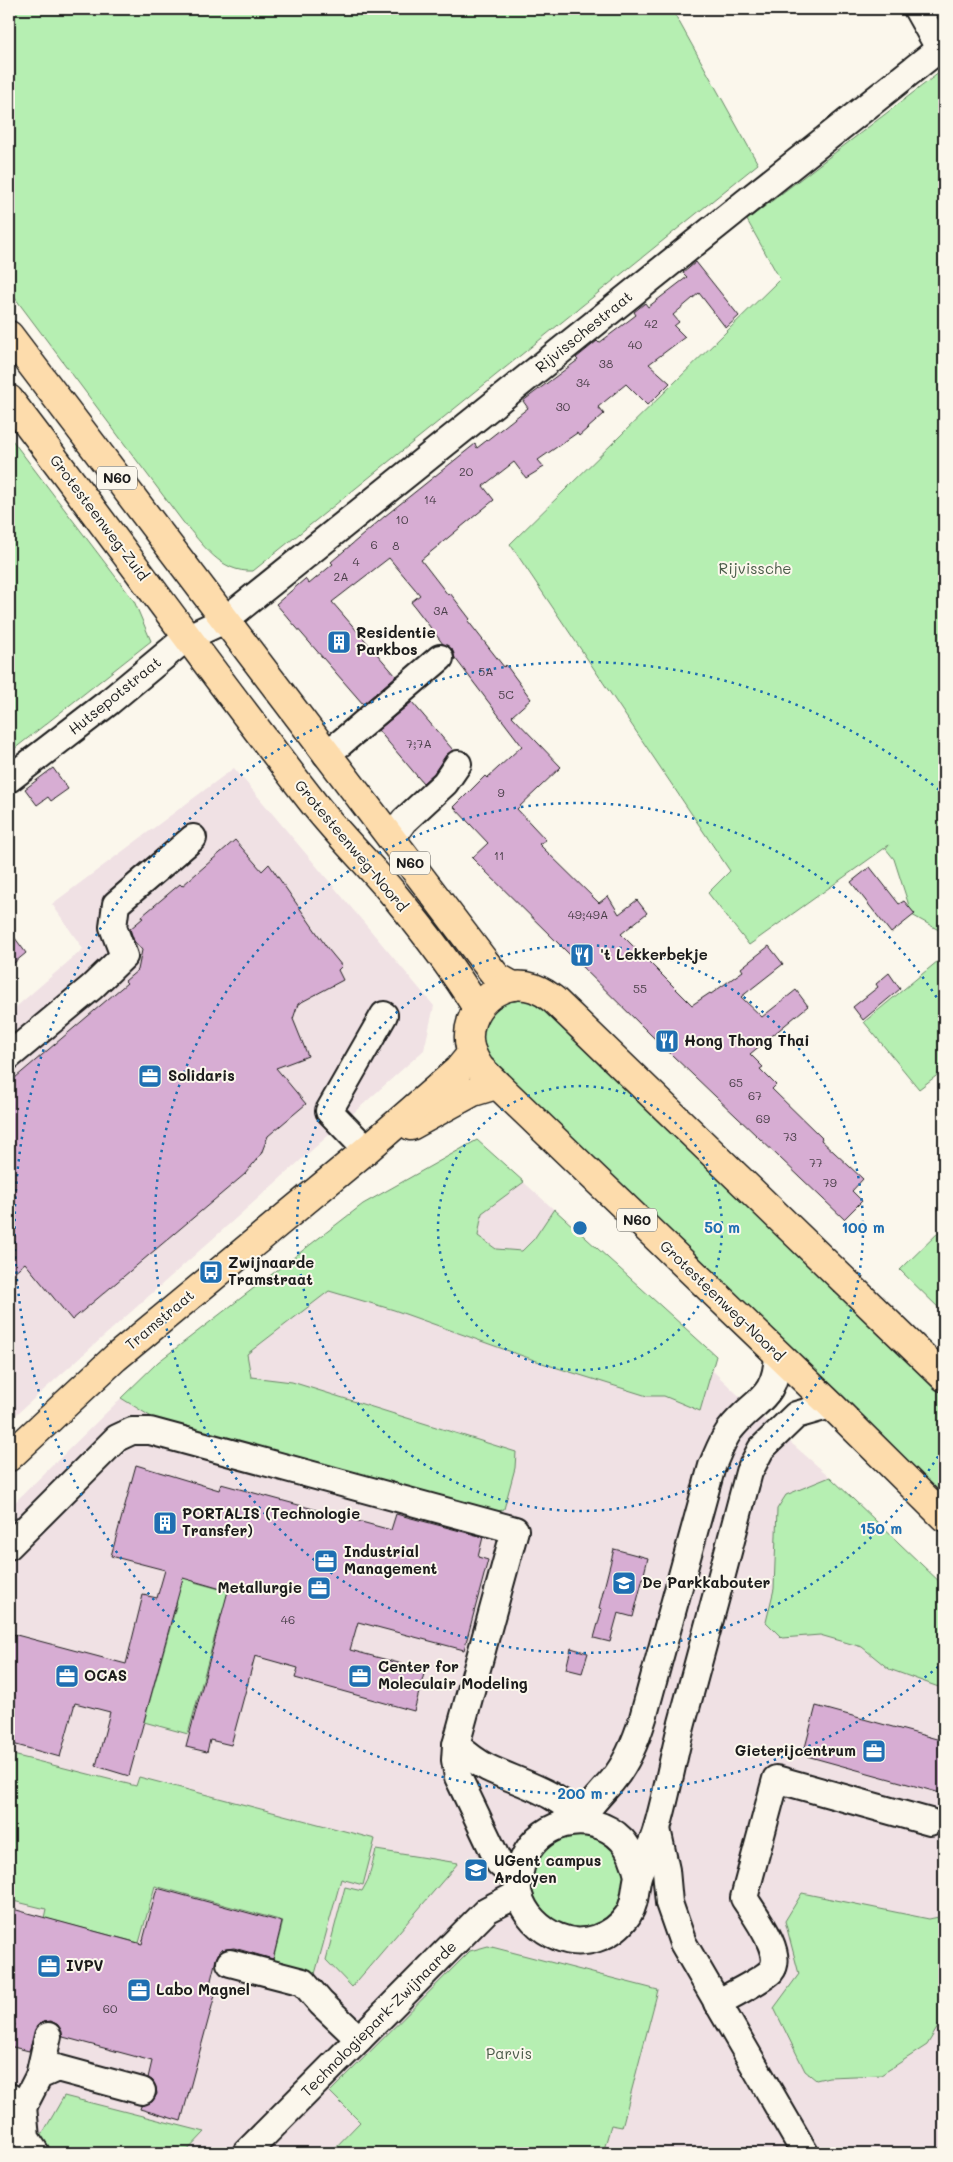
<svg xmlns="http://www.w3.org/2000/svg" width="953" height="2162" font-family="Mali,sans-serif">
  <style>
    .built { fill: #f0e1e4 }
    .green { fill: #b6efb2; stroke: #698667 }
    .building { fill: #d7add3; stroke: #1c1c1c }
    .lines { fill: none; stroke-linecap: round; stroke-linejoin: round }
    .minor-casing { stroke: #1c1c1c; stroke-width: 30 }
    .major-casing { stroke: #1c1c1c; stroke-width: 31 }
    .highway-casing { stroke: #1c1c1c; stroke-width: 31 }
    .minor { stroke: #fbf7ec; stroke-width: 26 }
    .major { stroke: #fddcac; stroke-width: 28 }
    .highway { stroke: #fddcac; stroke-width: 28 }
    .ring { fill: none; stroke: #1f6fb2; stroke-width: 2.5; stroke-dasharray: 2.5 5 }
    .labels { text-anchor: middle; stroke-width: 4; stroke-linejoin: round; paint-order: stroke }
    .number-label { font-size: 12px; fill: #4b404a }
    .shield { fill: #fbf7ec; stroke: #5f5e5a; stroke-width: 1 }
    .shield-label { font-size: 14px; font-weight: bold; fill: #1c1c1c }
    .street-label { font-size: 15px; fill: #1c1c1c; stroke: #fbf7ec }
    .park-label { font-size: 15px; fill: #4a5b49; stroke: #fbf7ec }
    .poi-label { font-size: 15px; font-weight: bold; fill: #1c1c1c; stroke: #fbf7ec; text-anchor: start }
    .centre { fill: #1f6fb2; stroke: #fbf7ec; stroke-width: 2.5 }
    .ring-label { font-size: 15px; text-anchor: middle; font-weight: bold; fill: #1f6fb2; stroke: #fbf7ec; stroke-width: 4; stroke-linejoin: round; paint-order: stroke }
  </style>
  <rect width="100%" height="100%" fill="#fbf7ec"/>
  <filter id="ink" filterUnits="userSpaceOnUse"><feTurbulence type="fractalNoise" baseFrequency=".02" numOctaves="2"/><feDisplacementMap in="SourceGraphic" scale="10" xChannelSelector="R" yChannelSelector="G"/><feConvolveMatrix kernelMatrix="1 2 1 2 8 2 1 2 1" color-interpolation-filters="sRGB"/></filter>
  <g filter="url(#ink)">
    <!-- built -->
    <g class="built">
      <polygon points="234,768 434,1006 424,1050 9,1421 9,1013 83,949 52,904"/>
      <polygon points="477,1140 716,1356 713,1371 758,1414 830,1477 944,1586 944,2153 9,2153 9,1508 158,1362 363,1204"/>
    </g>
    <!-- green -->
    <g class="green">
      <path d="M9,9H672L758,164L253,571C220,573 203,544 183,522L9,290Z"/>
      <polygon points="944,69 944,933 912,915 894,859 886,849 889,845 749,945 708,893 730,871 510,544 780,279 747,220"/>
      <polygon points="9,436 134,601 151,641 9,753"/>
      <polygon points="944,956 944,1070 919,1089 864,1022"/>
      <path d="M517,998L538,1003L552,1013L944,1393V1500L489,1058C475,1027 486,1009 517,998Z"/>
      <polygon points="477,1140 524,1182 482,1213 478,1236 496,1249 522,1251 534,1239 554,1209 716,1356 700,1411 664,1396 647,1396 548,1365 394,1310 329,1291 247,1354 251,1377 292,1382 516,1452 515,1468 504,1509 496,1513 158,1421 121,1398 158,1362 363,1204"/>
      <polygon points="944,1227 944,1313 900,1270"/>
      <polygon points="830,1477 944,1586 944,1689 889,1669 862,1647 820,1635 782,1638 766,1622 774,1589 777,1509 786,1495"/>
      <polygon points="173,1573 194,1579 194,1582 253,1598 247,1620 221,1614 188,1734 144,1722 177,1603 165,1600"/>
      <polygon points="9,1754 136,1786 139,1777 375,1839 363,1885 341,1879 315,1974 272,1964 283,1921 155,1886 139,1943 44,1918 46,1909 9,1900"/>
      <circle cx="578" cy="1882" r="48"/>
      <polygon points="376,1850 458,1863 352,1987 326,1960 345,1887 362,1891 368,1880"/>
      <polygon points="802,1893 929,1919 944,1916 944,2017 927,2045 881,2075 829,2077 816,2080 805,2071 774,2008 799,1974 785,1921"/>
      <polygon points="488,1946 658,1990 622,2127 611,2125 603,2153 330,2153 360,2122 330,2092 470,1951"/>
      <polygon points="64,2096 205,2132 185,2153 17,2153 44,2131"/>
    </g>
    <!-- building -->
    <g class="building">
      <polygon points="696,262 739,316 726,328 699,293 673,315 679,322 674,326 685,337 649,364 670,383 654,399 647,405 626,384 598,407 604,414 579,436 577,433 538,460 544,467 526,478 514,462 483,486 494,500 421,560 448,595 450,593 470,619 468,621 504,667 506,665 531,699 512,716 561,767 517,809 546,840 539,844 599,903 608,896 619,914 637,900 647,913 621,934 692,1005 710,993 711,994 743,971 741,968 769,946 783,964 741,997 762,1017 796,990 808,1006 750,1054 763,1067 760,1069 776,1085 772,1089 822,1138 821,1140 863,1179 852,1191 862,1201 844,1219 651,1035 472,858 488,843 454,807 485,776 487,778 522,746 455,658 452,649 443,644 411,602 420,595 389,558 332,602 396,676 363,704 276,604 305,579 309,584 333,564 331,562 385,516 475,444 477,448 528,408 523,401 578,360 576,358 597,341 599,343 636,315 634,312 645,303 648,307 687,277 683,273"/>
      <polygon points="412,702 453,750 446,755 434,773 423,783 378,730"/>
      <polygon points="53,768 68,789 51,801 48,797 37,805 25,789"/>
      <polygon points="235,840 262,871 269,864 328,949 342,966 338,970 343,980 298,1004 293,1019 308,1056 276,1068 306,1104 268,1136 261,1154 245,1174 72,1320 25,1263 9,1276 9,1083 127,983 125,981 138,970 142,950 134,941 130,929 143,918 142,916 180,884 182,886"/>
      <polygon points="870,867 899,904 904,901 915,914 891,933 851,882"/>
      <polygon points="9,930 26,953 9,967"/>
      <polygon points="889,973 900,989 863,1020 853,1007 878,987 876,984"/>
      <polygon points="136,1465 219,1490 221,1484 391,1530 396,1514 483,1537 478,1557 488,1560 464,1650 358,1622 350,1650 425,1670 414,1711 295,1678 298,1668 255,1656 231,1745 210,1740 207,1752 186,1747 228,1591 183,1578 129,1776 96,1766 110,1712 75,1703 60,1757 9,1743 9,1633 126,1664 143,1595 157,1598 165,1570 111,1556"/>
      <polygon points="614,1549 648,1558 633,1617 618,1613 610,1642 594,1638 602,1609 599,1608"/>
      <polygon points="571,1648 588,1653 582,1673 566,1669"/>
      <polygon points="816,1706 944,1741 944,1794 803,1755"/>
      <polygon points="157,1888 282,1922 273,1959 234,1948 220,1950 216,1959 208,1993 215,1995 181,2121 140,2109 141,2106 152,2102 157,2094 156,2087 153,2081 148,2078 152,2061 63,2037 58,2025 51,2021 43,2022 37,2026 29,2051 9,2046 15,2024 9,2023 9,1908 142,1944"/>
    </g>
    <g class="lines">
      <!-- minor casing -->
      <g class="minor-casing">
        <g id="minor">
          <polyline points="917,9 939,48"/>
          <polyline points="326,754 342,742 440,658"/>
          <polyline points="9,779 109,702 186,638 225,620 746,202 944,45"/>
          <polyline points="391,839 404,821 445,783 458,764"/>
          <polyline points="9,1056 92,987 124,956 113,927 116,904 193,838"/>
          <polyline points="364,1152 358,1141 329,1111 384,1015"/>
          <polyline points="9,1546 117,1438 132,1431 150,1431 515,1530 456,1745 455,1760 458,1777 499,1863 509,1872 518,1876"/>
          <path d="M456,1745C466,1754 476,1762 488,1768C517,1782 562,1793 580,1821"/>
          <path d="M580,1821C588,1806 600,1795 612,1781C627,1763 636,1741 643,1718L712,1466C717,1455 722,1441 729,1431C753,1399 776,1402 778,1354"/>
          <polyline points="657,1829 666,1870 669,1903 683,1943 805,2153"/>
          <path d="M638,1876C635,1863 631,1850 622,1840C590,1807 532,1822 521,1867C519,1875 516,1886 519,1895C524,1914 540,1930 558,1937C583,1948 613,1937 628,1915C637,1901 634,1887 639,1873C645,1858 653,1843 657,1828C667,1794 673,1758 682,1723C705,1639 727,1556 749,1472L761,1449L796,1415L831,1405"/>
          <polyline points="230,1963 303,1982 321,2003 359,2039"/>
          <path d="M717,2003C728,1997 764,1979 771,1971C785,1954 754,1914 744,1898L776,1779L930,1822"/>
          <polyline points="39,2076 48,2036"/>
          <polyline points="10,2097 23,2107 26,2138 36,2153"/>
          <polyline points="23,2107 39,2076 57,2068 142,2091"/>
          <polyline points="246,2153 487,1910 518,1894"/>
        </g>
      </g>
      <!-- major casing -->
      <g class="major-casing">
        <g id="major">
          <polyline points="411,1126 473,1092 496,1085"/>
          <polyline points="9,1457 115,1358 364,1152 458,1070 472,1053"/>
        </g>
      </g>
      <!-- highway casing -->
      <g class="highway-casing">
        <g id="highway">
          <polyline points="9,335 485,962 497,977 513,986"/>
          <path d="M9,399C111,532 208,668 311,800C337,834 368,863 395,896C424,931 453,969 477,1008"/>
          <path d="M944,1377L554,1000C548,995 542,991 534,988C498,976 462,1011 470,1047C472,1055 476,1062 480,1068L831,1405L944,1517"/>
        </g>
      </g>
      <!-- minor -->
      <use href="#minor" class="minor"/>
      <!-- major -->
      <use href="#major" class="major"/>
      <!-- highway -->
      <use href="#highway" class="highway"/>
    </g>
  </g>
  <!-- distance rings -->
  <g class="ring">
    <circle cx="580" cy="1228" r="142"/>
    <circle cx="580" cy="1228" r="283"/>
    <path d="M942 1450A425 425 0 1 1 942 1006"/>
    <path d="M944 1662A566 566 0 1 1 944 794"/>
  </g>
  <!-- icons -->
  <defs>
    <g id="building-square" transform="scale(1.25)"><rect x="-9" y="-9" width="18" height="18" rx="4" fill="#1f6fb2" stroke="#fbf7ec"/><path d="M-4-6H4V6H1V3H-1V6H-4ZM-2.5-4.3h1.7v1.8h-1.7ZM.8-4.3h1.7v1.8H.8ZM-2.5-1h1.7V.8h-1.7ZM.8-1h1.7V.8H.8Z" fill="#fff"/></g>
    <g id="restaurant-square" transform="scale(1.25)"><rect x="-9" y="-9" width="18" height="18" rx="4" fill="#1f6fb2" stroke="#fbf7ec"/><path d="M-5-6h1v4h1v-4h1v4h1v-4h1v5L-1.5 .5V6h-2V.5L-5-1ZM5-6V6H3V1.5H1.5Q1.5-4 5-6Z" fill="#fff"/></g>
    <g id="office-square" transform="scale(1.25)"><rect x="-9" y="-9" width="18" height="18" rx="4" fill="#1f6fb2" stroke="#fbf7ec"/><path d="M-6-3h4V-5.5h4V-3h4V5H-6ZM-1-4.5V-3h2v-1.5ZM-6 0V1H6V0Z" fill="#fff"/></g>
    <g id="bus-square" transform="scale(1.25)"><rect x="-9" y="-9" width="18" height="18" rx="4" fill="#1f6fb2" stroke="#fbf7ec"/><path d="M-5-6H5V4H4V6H2V4H-2V6H-4V4H-5ZM-3.5-4V0h7V-4ZM-3.5 1.2v1.5H-2V1.2ZM2 1.2v1.5H3.5V1.2Z" fill="#fff"/></g>
    <g id="school-square" transform="scale(1.25)"><rect x="-9" y="-9" width="18" height="18" rx="4" fill="#1f6fb2" stroke="#fbf7ec"/><path d="M0-5L7-2L0 1L-7-2ZM-4 1L0 2.5L4 1V4Q0 6-4 4Z" fill="#fff"/></g>
    <g id="university-square" transform="scale(1.25)"><rect x="-9" y="-9" width="18" height="18" rx="4" fill="#1f6fb2" stroke="#fbf7ec"/><path d="M0-5L7-2L0 1L-7-2ZM-4 1L0 2.5L4 1V4Q0 6-4 4Z" fill="#fff"/></g>
  </defs>
  <g fill-rule="evenodd">
    <use href="#building-square" x="339" y="642"/>
    <use href="#restaurant-square" x="582" y="955"/>
    <use href="#restaurant-square" x="667" y="1041"/>
    <use href="#office-square" x="150" y="1076"/>
    <use href="#bus-square" x="211" y="1272"/>
    <use href="#building-square" x="165" y="1523"/>
    <use href="#office-square" x="326" y="1561"/>
    <use href="#school-square" x="624" y="1583"/>
    <use href="#office-square" x="319" y="1588"/>
    <use href="#office-square" x="67" y="1676"/>
    <use href="#office-square" x="360" y="1676"/>
    <use href="#office-square" x="874" y="1751"/>
    <use href="#university-square" x="476" y="1870"/>
    <use href="#office-square" x="49" y="1966"/>
    <use href="#office-square" x="139" y="1990"/>
  </g>
  <g class="labels">
    <!-- number labels -->
    <g class="number-label">
      <text x="651" y="328">42</text>
      <text x="635" y="349">40</text>
      <text x="606" y="368">38</text>
      <text x="583" y="387">34</text>
      <text x="563" y="411">30</text>
      <text x="466" y="476">20</text>
      <text x="430" y="504">14</text>
      <text x="402" y="524">10</text>
      <text x="374" y="549">6</text>
      <text x="396" y="550">8</text>
      <text x="356" y="566">4</text>
      <text x="341" y="581">2A</text>
      <text x="441" y="615">3A</text>
      <text x="486" y="676">5A</text>
      <text x="506" y="699">5C</text>
      <text x="419" y="748">7;7A</text>
      <text x="501" y="797">9</text>
      <text x="499" y="860">11</text>
      <text x="588" y="919">49;49A</text>
      <text x="640" y="993">55</text>
      <text x="736" y="1087">65</text>
      <text x="755" y="1100">67</text>
      <text x="763" y="1123">69</text>
      <text x="790" y="1141">73</text>
      <text x="816" y="1167">77</text>
      <text x="830" y="1187">79</text>
      <text x="288" y="1624">46</text>
      <text x="110" y="2013">60</text>
    </g>
    <!-- shield labels -->
    <g class="shield">
      <rect x="97" y="466.5" width="40" height="23" rx="4"/>
      <rect x="390" y="851.5" width="40" height="23" rx="4"/>
      <rect x="617" y="1208.5" width="40" height="23" rx="4"/>
    </g>
    <g class="shield-label">
      <text x="117" y="483">N60</text>
      <text x="410" y="868">N60</text>
      <text x="637" y="1225">N60</text>
    </g>
    <!-- street labels -->
    <g class="street-label">
      <text transform="translate(584 332) rotate(-39)" y="5">Rijvisschestraat</text>
      <text transform="translate(99 518) rotate(53)" y="5">Grotesteenweg-Zuid</text>
      <text transform="translate(115 696) rotate(-39)" y="5">Hutsepotstraat</text>
      <text transform="translate(351 846) rotate(50)" y="5">Grotesteenweg-Noord</text>
      <text transform="translate(722 1301) rotate(44)" y="5">Grotesteenweg-Noord</text>
      <text transform="translate(160 1320) rotate(-40)" y="5">Tramstraat</text>
      <text transform="translate(379 2019) rotate(-45)" y="5">Technologiepark-Zwijnaarde</text>
    </g>
    <!-- park labels -->
    <g class="park-label">
      <text x="755" y="574">Rijvissche</text>
      <text x="509" y="2059">Parvis</text>
    </g>
    <!-- poi labels -->
    <g class="poi-label">
      <text x="356" y="638">Residentie<tspan x="356" dy="17">Parkbos</tspan></text>
      <text x="600" y="960">'t Lekkerbekje</text>
      <text x="684" y="1046">Hong Thong Thai</text>
      <text x="168" y="1081">Solidaris</text>
      <text x="228" y="1268">Zwijnaarde<tspan x="228" dy="17">Tramstraat</tspan></text>
      <text x="182" y="1519">PORTALIS (Technologie<tspan x="182" dy="17">Transfer)</tspan></text>
      <text x="344" y="1557">Industrial<tspan x="344" dy="17">Management</tspan></text>
      <text x="642" y="1588">De Parkkabouter</text>
      <text x="302" y="1593" text-anchor="end">Metallurgie</text>
      <text x="378" y="1672">Center for<tspan x="378" dy="17">Moleculair Modeling</tspan></text>
      <text x="84" y="1681">OCAS</text>
      <text x="856" y="1756" text-anchor="end">Gieterijcentrum</text>
      <text x="494" y="1866">UGent campus<tspan x="494" dy="17">Ardoyen</tspan></text>
      <text x="66" y="1971">IVPV</text>
      <text x="156" y="1995">Labo Magnel</text>
    </g>
  </g>
  <circle cx="580" cy="1228" r="8" class="centre"/>
  <g class="ring-label">
    <text x="722" y="1233">50 m</text>
    <text x="863" y="1233">100 m</text>
    <text x="881" y="1534">150 m</text>
    <text x="580" y="1799">200 m</text>
  </g>
  <!-- margin -->
  <rect width="953" height="2162" fill="none" stroke="#fbf7ec" stroke-width="30"/>
  <rect x="15" y="15" width="923" height="2132" fill="none" stroke="#1c1c1c" stroke-width="2" filter="url(#ink)"/>
</svg>
